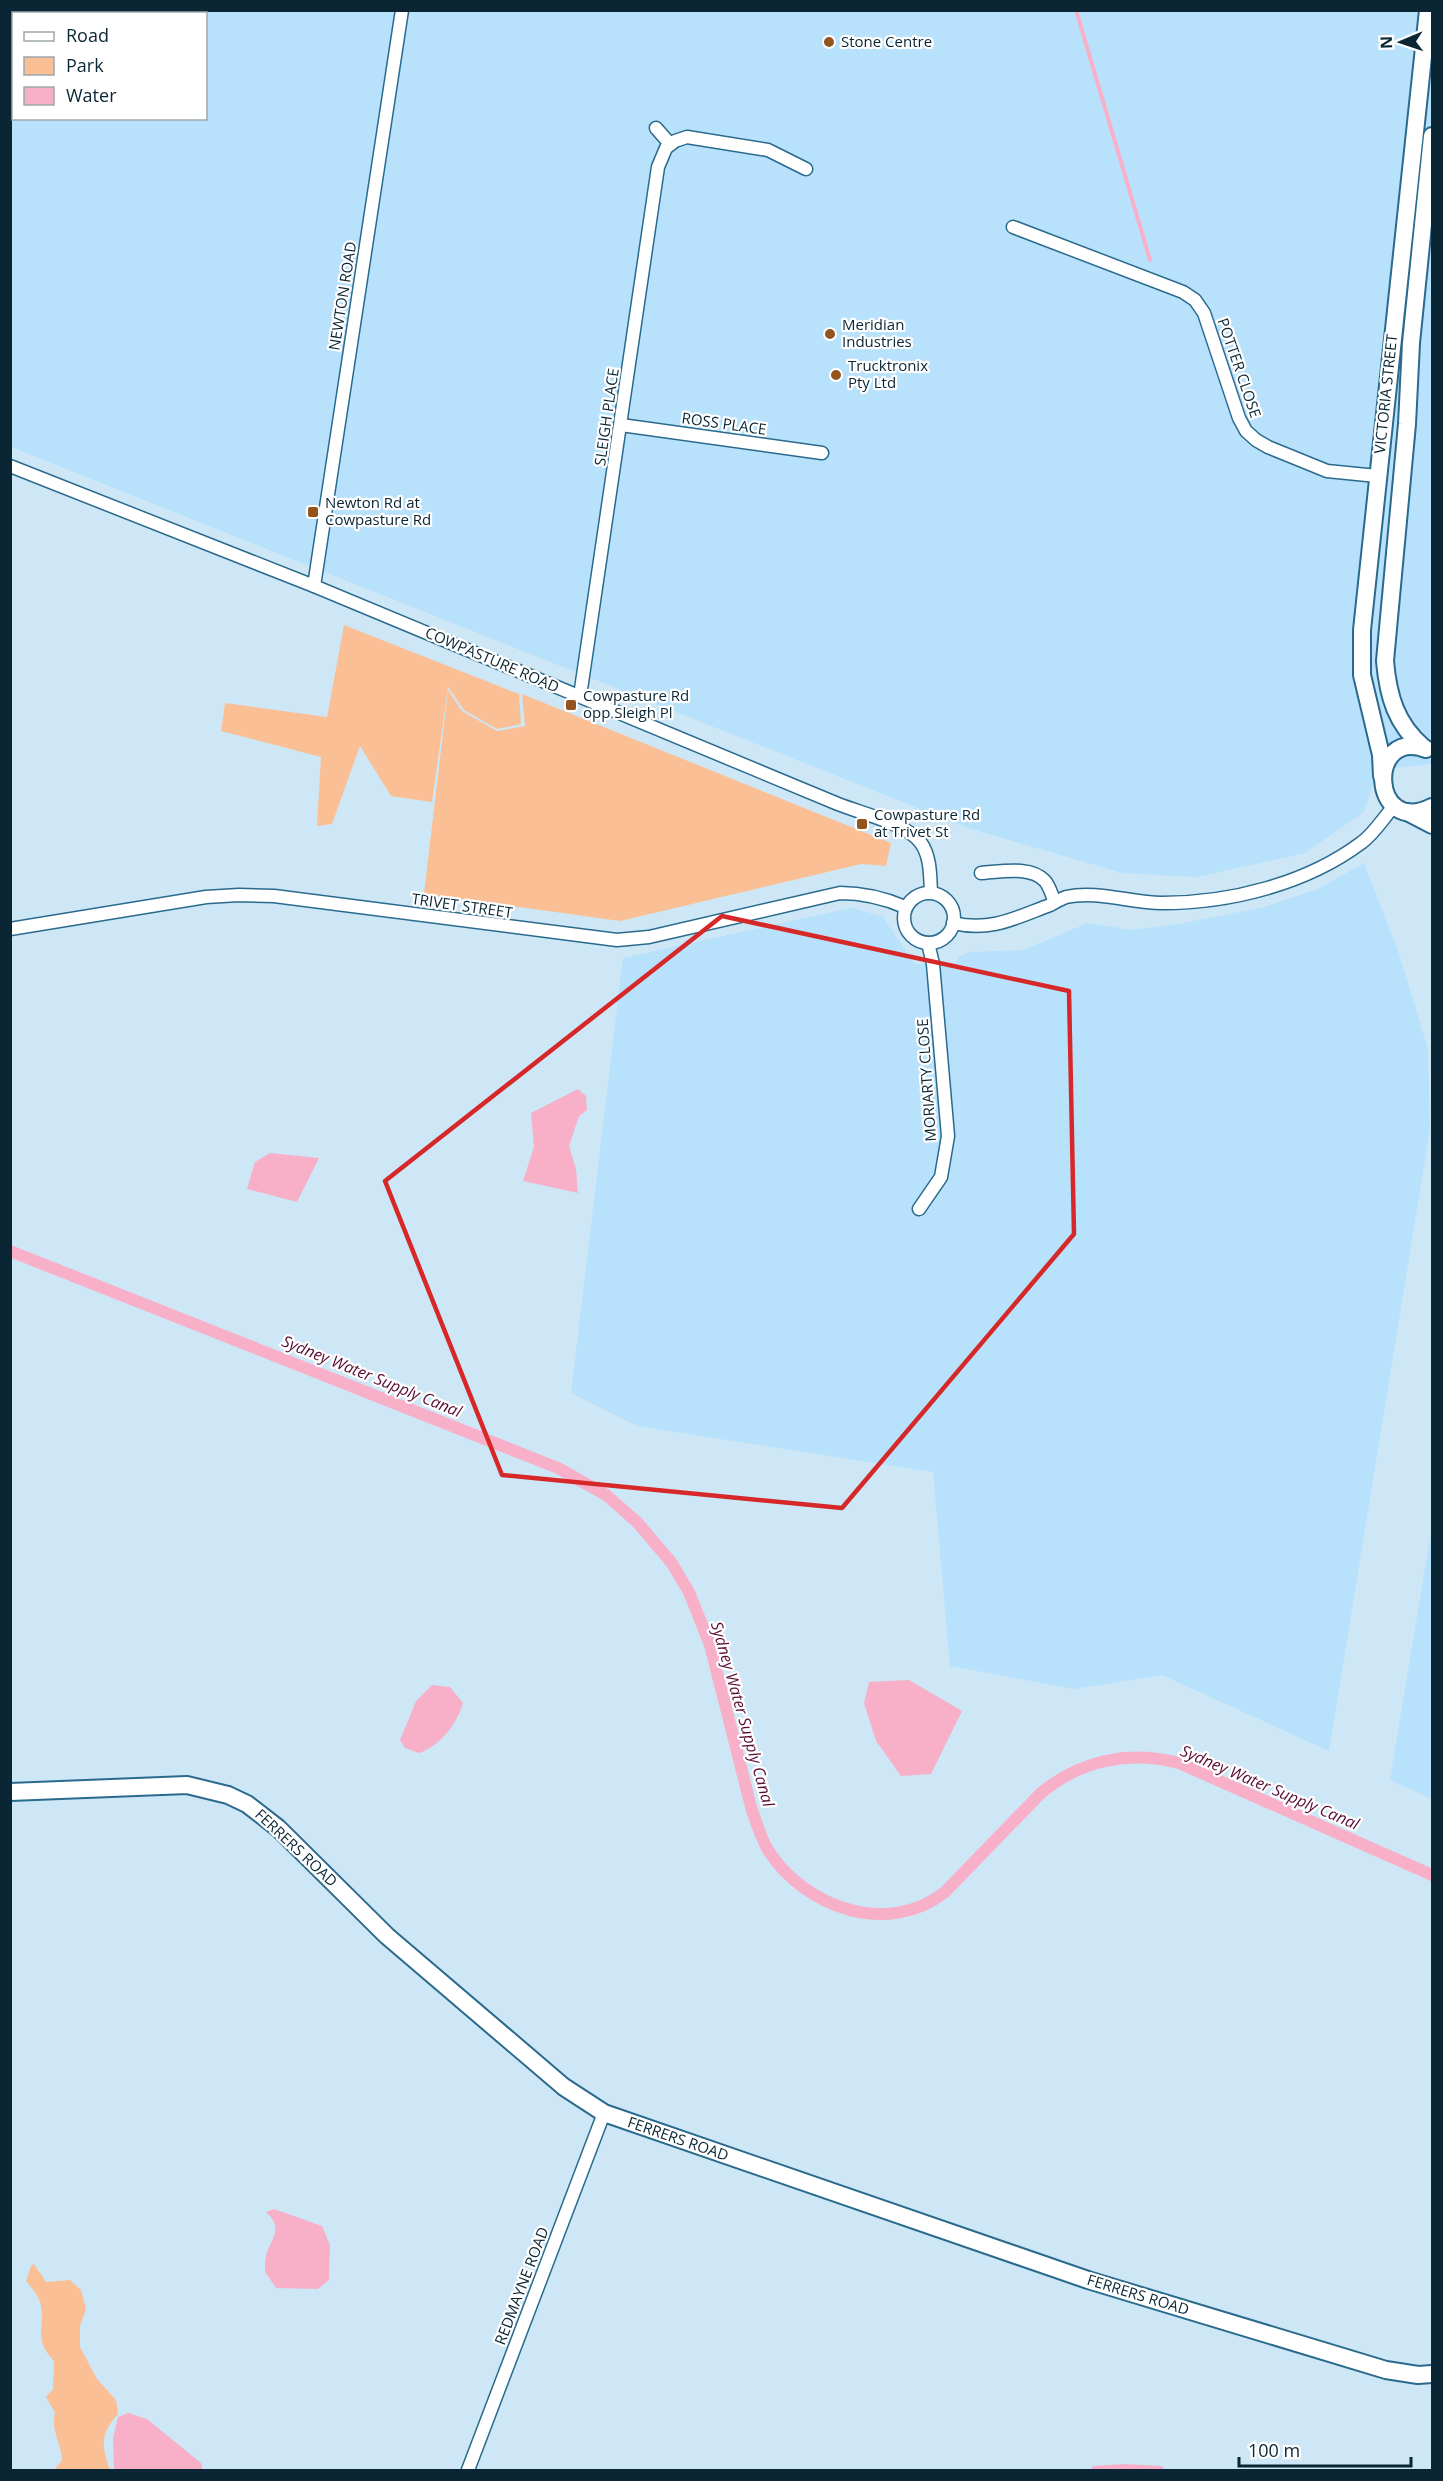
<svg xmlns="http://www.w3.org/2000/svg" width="1443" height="2481" font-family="'Open Sans',sans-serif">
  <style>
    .built { fill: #b8e1fc; fill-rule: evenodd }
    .green { fill: #fbbf95 }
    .water { fill: #f8b0c9 }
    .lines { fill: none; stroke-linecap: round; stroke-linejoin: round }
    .stream { stroke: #f8b0c9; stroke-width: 4 }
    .canal { stroke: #f8b0c9; stroke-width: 12 }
    .street-casing { stroke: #2a6a8d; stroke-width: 15 }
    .secondary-casing { stroke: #2a6a8d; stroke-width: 20 }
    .street { stroke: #fff; stroke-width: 12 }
    .secondary { stroke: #fff; stroke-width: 16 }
    .marked { fill: none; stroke: #d62828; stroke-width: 4.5; stroke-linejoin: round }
    .poi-dot { fill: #94541e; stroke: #fff; stroke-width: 2 }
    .labels { text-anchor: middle; stroke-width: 4.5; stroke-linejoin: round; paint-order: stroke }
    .poi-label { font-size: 15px; fill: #0a2533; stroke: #fff; text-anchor: start }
    .street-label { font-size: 15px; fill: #0a2533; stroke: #fff }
    .water-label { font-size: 16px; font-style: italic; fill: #590b32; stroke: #fff }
  </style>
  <rect width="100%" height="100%" fill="#cee7f6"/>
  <!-- built -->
  <g class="built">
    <path d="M10,11H1432V764L1377,770L1364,812L1305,853L1197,877L1122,873L965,827L11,447ZM14,14H206V118H14Z"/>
    <polygon points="1364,863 1399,954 1428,1049 1430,1129 1329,1751 1162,1675 1074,1689 950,1666 933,1472 637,1426 571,1393 623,958 851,908 882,916 915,964 955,963 960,956 970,952 1023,950 1088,923 1132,930 1178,924 1264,907 1318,889"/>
    <polygon points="1432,1526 1432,1799 1390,1780"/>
  </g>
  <!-- green -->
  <g class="green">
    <polygon points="344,625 519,694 521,724 497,729 464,710 448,687 432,802 391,796 360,746 332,824 317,826 321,757 221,731 225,703 327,717"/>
    <polygon points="448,690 462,711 497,731 525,726 522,694 891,843 886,866 861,864 620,921 424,894"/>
    <path d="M34,2264L46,2282L70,2280L81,2290L86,2309L80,2326V2347L97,2379L116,2400L118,2414C99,2435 102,2446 110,2470H57L56,2467L62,2461C62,2444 50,2430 55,2413L46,2397L53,2389L54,2361C33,2338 45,2332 41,2306C40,2297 32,2288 26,2281L31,2266Z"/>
  </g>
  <!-- water -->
  <g class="water">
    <polygon points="578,1089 586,1096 587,1110 579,1116 569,1146 576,1169 578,1193 523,1181 534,1147 531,1113"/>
    <polygon points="270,1153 319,1158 297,1202 247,1189 255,1162"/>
    <polygon points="909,1680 962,1711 931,1774 901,1776 876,1741 864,1703 869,1682"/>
    <path d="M432,1685L450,1687L463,1703C457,1724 440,1746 419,1753L405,1748L400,1740L416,1701Z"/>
    <path d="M274,2209L322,2226L330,2245L329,2280L318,2289L276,2288L265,2272C265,2265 265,2258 267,2252C274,2235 282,2227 266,2212Z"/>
    <polygon points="128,2413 147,2419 201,2463 203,2470 114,2470 113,2439 118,2417"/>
    <polygon points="1125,2464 1162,2466 1165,2470 1091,2470 1093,2466"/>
  </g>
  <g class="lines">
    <!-- stream -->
    <polyline class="stream" points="1076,10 1150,260"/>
    <!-- canal -->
    <path class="canal" d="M10,1251L558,1468L606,1495L637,1522L671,1562L689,1592L710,1645L751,1807C756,1822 760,1836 768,1850C805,1908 888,1937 945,1892L1041,1793C1081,1760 1129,1750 1179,1763L1432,1875"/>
    <!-- street casing -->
    <g class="street-casing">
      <g id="street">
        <polyline points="656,128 670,144"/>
        <polyline points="1013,227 1183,292 1195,300 1204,313 1239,418 1246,431 1256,440 1268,447 1327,471 1377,476"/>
        <polyline points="621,425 822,453"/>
        <path d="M10,466L314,586L838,804C860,813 908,824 921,843C931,857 930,877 931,892"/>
        <polyline points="314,586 402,10"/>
        <polyline points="580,696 658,167 666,148 675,141 687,137 768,150 806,169"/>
        <path d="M981,873C999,872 1031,865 1045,881C1050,887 1052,896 1055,902"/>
        <circle cx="929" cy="918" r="25"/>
        <path d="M953,923C991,932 1015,918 1050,905C1055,902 1061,899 1066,897C1097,890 1131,903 1162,903C1230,903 1306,884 1361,843C1374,834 1384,817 1395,805"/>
        <path d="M10,929L206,897L239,895L274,896L617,940L649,937L840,893C864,893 884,898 905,907"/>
        <polyline points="919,1209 941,1177 948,1136 933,964 928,943"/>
        <polyline points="468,2470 604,2113"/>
      </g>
    </g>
    <!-- secondary casing -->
    <g class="secondary-casing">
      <g id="secondary">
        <path d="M1423,747C1396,724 1388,696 1385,661L1407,424L1411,343L1432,136"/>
        <path d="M1426,749C1366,727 1370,838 1432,807"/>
        <polyline points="1382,776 1381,755 1362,675 1362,630 1428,10"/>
        <polyline points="1407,812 1432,825"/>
        <polyline points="10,1792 187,1785 228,1795 247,1804 278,1828 387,1936 564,2087 604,2113 1088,2280 1386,2370 1418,2375 1432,2374"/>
      </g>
    </g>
    <!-- street -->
    <use href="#street" class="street"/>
    <!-- secondary -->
    <use href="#secondary" class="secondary"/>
  </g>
  <!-- marked area -->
  <path class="marked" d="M722,916L1069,991L1074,1234L842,1508L502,1475L385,1181Z"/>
  <!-- markers -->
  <g class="poi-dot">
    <circle cx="829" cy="42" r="6"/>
    <circle cx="830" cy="334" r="6"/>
    <circle cx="836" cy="375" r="6"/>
    <rect x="307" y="506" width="12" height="12" rx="3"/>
    <rect x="565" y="699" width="12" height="12" rx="3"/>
    <rect x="856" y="818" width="12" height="12" rx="3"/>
  </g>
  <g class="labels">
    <!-- poi labels -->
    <g class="poi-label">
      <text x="841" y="47">Stone Centre</text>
      <text x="842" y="330">Meridian<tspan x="842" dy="17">Industries</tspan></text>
      <text x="848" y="371">Trucktronix<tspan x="848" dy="17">Pty Ltd</tspan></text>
      <text x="325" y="508">Newton Rd at<tspan x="325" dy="17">Cowpasture Rd</tspan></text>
      <text x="583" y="701">Cowpasture Rd<tspan x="583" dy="17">opp Sleigh Pl</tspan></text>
      <text x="874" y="820">Cowpasture Rd<tspan x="874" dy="17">at Trivet St</tspan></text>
    </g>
    <!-- street labels -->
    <g class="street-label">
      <text transform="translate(343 296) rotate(-81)" y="5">NEWTON ROAD</text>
      <text transform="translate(1239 368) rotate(71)" y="5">POTTER CLOSE</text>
      <text transform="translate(1386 394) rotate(-84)" y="5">VICTORIA STREET</text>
      <text transform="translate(607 417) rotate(-82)" y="5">SLEIGH PLACE</text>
      <text transform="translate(724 424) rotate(8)" y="5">ROSS PLACE</text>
      <text transform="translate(492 660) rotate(23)" y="5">COWPASTURE ROAD</text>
      <text transform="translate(462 906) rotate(8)" y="5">TRIVET STREET</text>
      <text transform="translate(927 1080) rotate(-94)" y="5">MORIARTY CLOSE</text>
      <text transform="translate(296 1848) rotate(43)" y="5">FERRERS ROAD</text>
      <text transform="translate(678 2139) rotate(19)" y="5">FERRERS ROAD</text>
      <text transform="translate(522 2286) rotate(-69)" y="5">REDMAYNE ROAD</text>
      <text transform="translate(1138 2295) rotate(17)" y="5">FERRERS ROAD</text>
    </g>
    <!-- water labels -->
    <g class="water-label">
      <text transform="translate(372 1376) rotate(22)" y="6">Sydney Water Supply Canal</text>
      <text transform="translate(743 1714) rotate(74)" y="6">Sydney Water Supply Canal</text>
      <text transform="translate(1270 1787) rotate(23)" y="6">Sydney Water Supply Canal</text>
    </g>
  </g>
  <!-- border -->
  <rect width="1443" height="2481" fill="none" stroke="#0a2533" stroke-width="24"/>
  <!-- legend -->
  <rect x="12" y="12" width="195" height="108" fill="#ffffff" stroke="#9da8ad" stroke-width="1.5"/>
  <rect x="24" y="32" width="30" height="9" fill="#ffffff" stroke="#9da8ad" stroke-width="1.5"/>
  <text x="66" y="42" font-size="18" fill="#0a2533">Road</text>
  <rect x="24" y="57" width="30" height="18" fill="#fbbf95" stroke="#9da8ad" stroke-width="1.5"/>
  <text x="66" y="72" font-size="18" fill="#0a2533">Park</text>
  <rect x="24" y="87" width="30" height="18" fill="#f8b0c9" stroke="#9da8ad" stroke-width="1.5"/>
  <text x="66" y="102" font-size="18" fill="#0a2533">Water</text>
  <!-- north arrow -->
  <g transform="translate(1401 42) rotate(268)" stroke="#ffffff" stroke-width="4.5" paint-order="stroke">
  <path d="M0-4.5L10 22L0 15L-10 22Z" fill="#0a2533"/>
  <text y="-9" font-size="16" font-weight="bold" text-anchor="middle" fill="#0a2533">N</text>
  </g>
  <!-- scale -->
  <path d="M1239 2457v9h172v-9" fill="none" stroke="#0a2533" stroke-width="3"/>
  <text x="1248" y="2457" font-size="18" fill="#0a2533" stroke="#ffffff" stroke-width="4.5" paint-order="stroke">100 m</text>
</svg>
